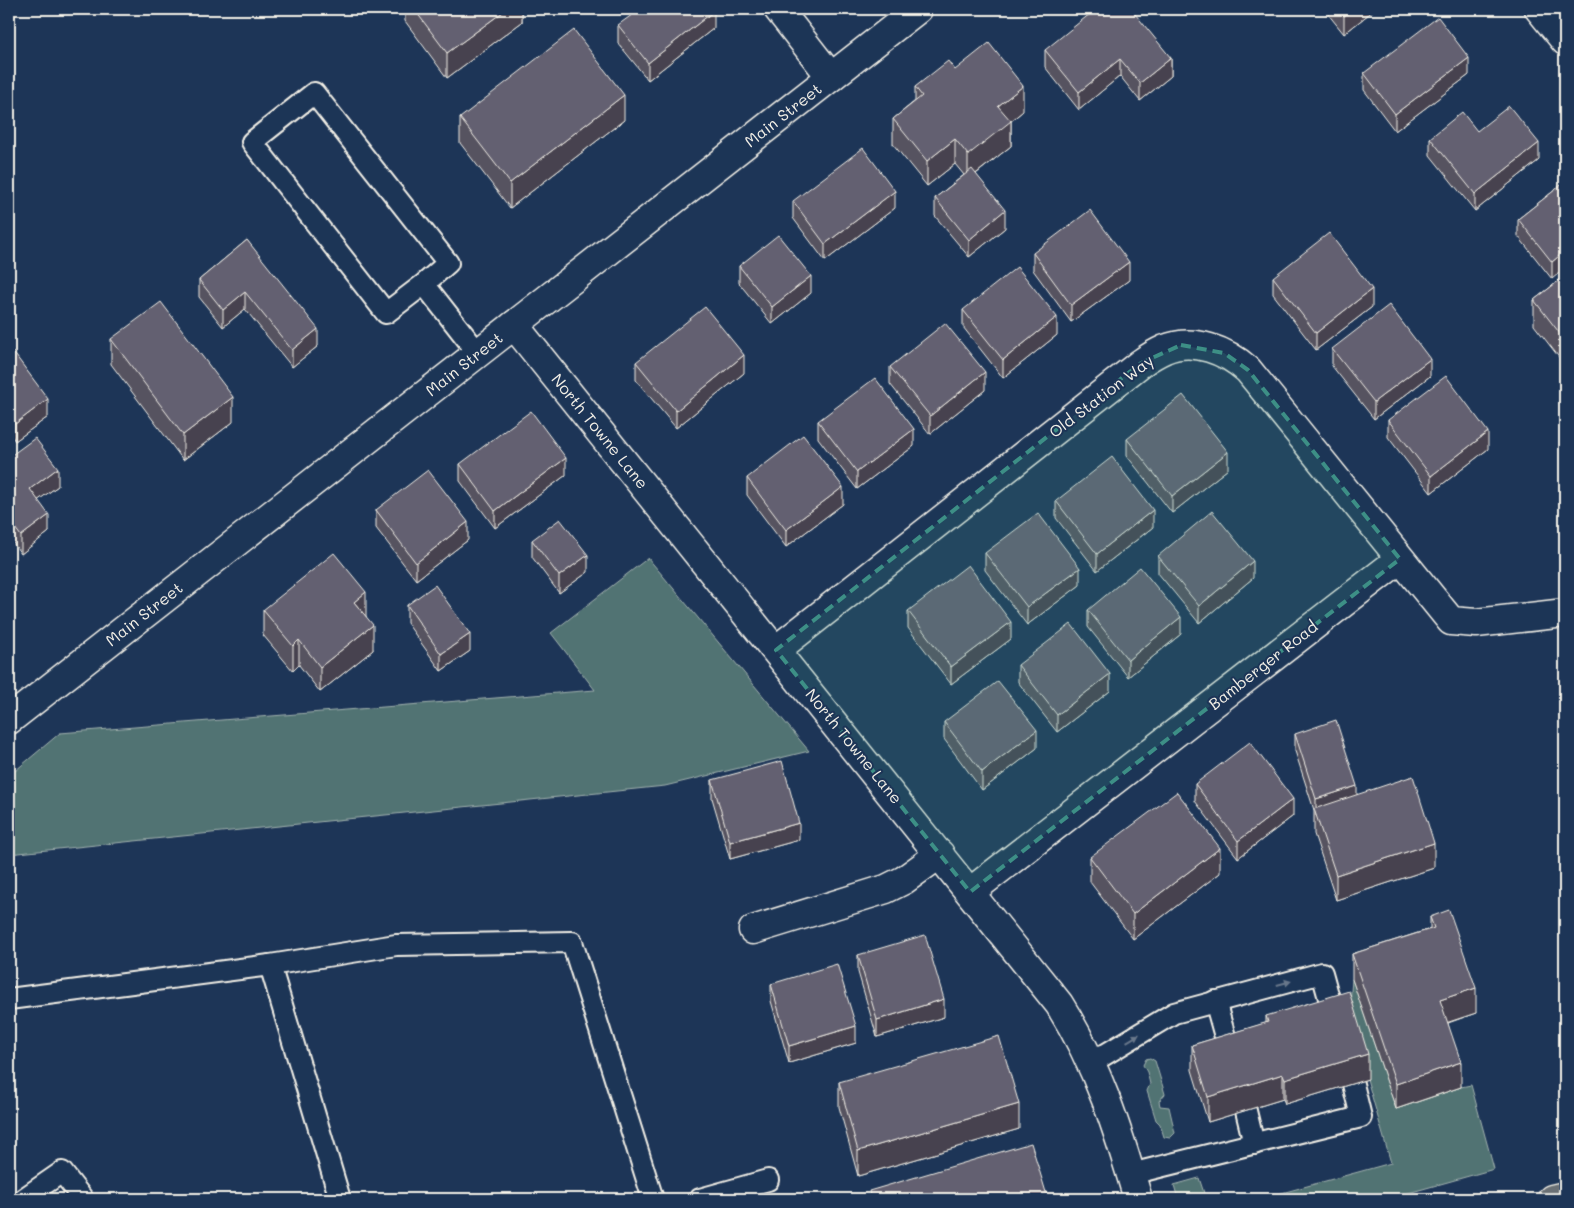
<svg xmlns="http://www.w3.org/2000/svg" width="1574" height="1208" font-family="Mali,sans-serif">
  <style>
    .green { fill: #517373; stroke: #a2b2ae }
    .lines { fill: none; stroke-linecap: round; stroke-linejoin: round }
    .service-casing { stroke: #f4f1e8; stroke-width: 24 }
    .minor-casing { stroke: #f4f1e8; stroke-width: 31 }
    .tertiary-casing { stroke: #f4f1e8; stroke-width: 31 }
    .primary-casing { stroke: #f4f1e8; stroke-width: 31 }
    .service { stroke: #1d3557; stroke-width: 20 }
    .minor { stroke: #1d3557; stroke-width: 28 }
    .tertiary { stroke: #1d3557; stroke-width: 28 }
    .primary { stroke: #6b7074; stroke-width: 28 }
    .wall { fill: #565361; stroke: #f4f1e8 }
    .shaded-wall { fill: #46434f; stroke: #f4f1e8 }
    .building { fill: #646071; stroke: #f4f1e8 }
    .oneway { fill: #68778a }
    .marked { fill: #3d8f86; fill-opacity: 0.2; stroke: #3d8f86; stroke-width: 4; stroke-dasharray: 10 6; stroke-linejoin: round }
    .labels { text-anchor: middle; stroke-width: 4; stroke-linejoin: round; paint-order: stroke }
    .street-label { font-size: 16px; fill: #f4f1e8; stroke: #1d3557 }
  </style>
  <rect width="100%" height="100%" fill="#1d3557"/>
  <filter id="ink" filterUnits="userSpaceOnUse"><feTurbulence type="fractalNoise" baseFrequency=".02" numOctaves="2"/><feDisplacementMap in="SourceGraphic" scale="10" xChannelSelector="R" yChannelSelector="G"/><feConvolveMatrix kernelMatrix="1 2 1 2 8 2 1 2 1" color-interpolation-filters="sRGB"/></filter>
  <g filter="url(#ink)">
    <!-- green -->
    <g class="green">
      <polygon points="648,558 809,751 665,786 9,854 9,776 60,733 595,690 551,633"/>
      <polygon points="1352,979 1396,1109 1461,1087 1471,1085 1494,1169 1387,1199 1260,1199 1391,1163 1349,1016"/>
      <polygon points="1150,1058 1155,1061 1165,1094 1159,1101 1160,1106 1169,1107 1175,1133 1170,1138 1164,1137 1160,1124 1156,1120 1147,1091 1150,1084 1147,1072 1143,1065 1146,1059"/>
      <polygon points="1199,1178 1206,1199 1178,1199 1174,1185"/>
    </g>
    <g class="lines">
      <!-- service casing -->
      <g class="service-casing">
        <g id="service">
          <polyline points="424,284 448,263 314,93 252,142 386,313 424,284 478,353"/>
          <polyline points="270,965 396,945 572,942 653,1199"/>
          <polyline points="9,999 270,965 340,1199"/>
          <polyline points="1215,1001 1231,1058"/>
          <polyline points="1091,1063 1174,1013 1322,973 1335,1020"/>
          <polyline points="1246,1111 1254,1144"/>
          <polyline points="1131,1174 1361,1117 1353,1084"/>
          <polyline points="23,1199 62,1172 83,1199"/>
          <polyline points="700,1199 768,1180"/>
        </g>
      </g>
      <!-- minor casing -->
      <g class="minor-casing">
        <g id="minor">
          <polyline points="778,9 831,77"/>
          <polyline points="1539,9 1565,41"/>
          <path d="M514,325L1059,1004C1098,1066 1118,1130 1138,1199"/>
          <path d="M776,650L1141,363C1148,358 1156,353 1165,349C1194,337 1227,351 1248,370L1451,621L1476,623L1565,613"/>
          <polyline points="970,892 1400,559"/>
          <polyline points="753,930 886,889 904,880 940,854"/>
        </g>
      </g>
      <!-- tertiary casing -->
      <g class="tertiary-casing">
        <polyline id="tertiary" points="9,720 918,9"/>
      </g>
      <!-- primary casing -->
      <g class="primary-casing">
        <polyline id="primary" points="1552,1199 1565,1196"/>
      </g>
      <!-- service -->
      <use href="#service" class="service"/>
      <!-- minor -->
      <use href="#minor" class="minor"/>
      <!-- tertiary -->
      <use href="#tertiary" class="tertiary"/>
      <!-- primary -->
      <use href="#primary" class="primary"/>
    </g>
    <!-- wall -->
    <g class="wall">
      <polygon points="405,9 522,9 522,22 447,78 405,21"/>
      <polygon points="1324,9 1375,9 1344,34"/>
      <polygon points="618,25 714,28 648,80 618,43"/>
      <polygon points="1045,50 1171,58 1171,76 1140,101 1120,76 1079,110 1045,67"/>
      <polygon points="955,70 1023,111 1011,121 1011,146 976,174 1005,228 969,257 935,216 935,198 964,175 955,164 927,186 893,144 893,119 915,101 915,87"/>
      <polygon points="1364,73 1469,75 1395,131 1364,90"/>
      <polygon points="460,118 624,120 510,208 460,143"/>
      <polygon points="1477,131 1539,160 1475,211 1430,155 1430,138"/>
      <polygon points="1565,182 1552,279 1518,236 1518,219"/>
      <polygon points="793,201 895,208 825,261 793,218"/>
      <polygon points="247,240 318,346 292,367 245,309 223,327 199,297 199,280"/>
      <polygon points="1033,253 1129,280 1071,322 1033,270"/>
      <polygon points="739,266 811,293 772,324 739,283"/>
      <polygon points="1565,276 1565,365 1534,325 1534,300"/>
      <polygon points="1273,277 1372,307 1316,350 1273,294"/>
      <polygon points="963,310 1057,335 1003,378 963,327"/>
      <polygon points="111,339 233,422 183,460 111,364"/>
      <polygon points="1332,349 1430,376 1374,419 1332,366"/>
      <polygon points="9,355 48,417 15,441 9,432"/>
      <polygon points="636,362 744,373 676,428 636,380"/>
      <polygon points="890,367 985,390 930,434 890,384"/>
      <polygon points="1388,420 1488,449 1431,493 1388,437"/>
      <polygon points="818,421 914,446 857,489 818,438"/>
      <polygon points="1127,439 1228,469 1172,513 1127,456"/>
      <polygon points="9,457 58,486 38,500 49,532 21,554 9,537"/>
      <polygon points="460,464 566,475 495,528 460,481"/>
      <polygon points="747,478 843,504 786,547 747,495"/>
      <polygon points="1056,501 1153,527 1097,571 1056,518"/>
      <polygon points="376,510 468,540 416,580 376,528"/>
      <polygon points="532,540 588,572 559,593 532,557"/>
      <polygon points="985,553 1080,585 1027,625 985,570"/>
      <polygon points="1158,556 1253,578 1199,623 1158,573"/>
      <polygon points="407,605 470,651 441,671 407,623"/>
      <polygon points="263,610 366,616 373,650 320,692 299,665 293,671 263,635"/>
      <polygon points="1088,610 1181,634 1128,677 1088,627"/>
      <polygon points="908,611 1011,639 951,684 908,628"/>
      <polygon points="1018,665 1110,691 1057,732 1018,682"/>
      <polygon points="944,722 1037,748 982,790 944,739"/>
      <polygon points="1295,734 1357,795 1434,868 1336,900 1314,834 1314,810 1295,751"/>
      <polygon points="712,780 799,840 730,859 712,798"/>
      <polygon points="1195,784 1293,816 1238,858 1195,801"/>
      <polygon points="1090,857 1220,873 1133,939 1090,882"/>
      <polygon points="1430,917 1476,1013 1448,1023 1461,1087 1396,1109 1352,979 1352,954 1430,929"/>
      <polygon points="858,955 944,1017 877,1037 858,972"/>
      <polygon points="771,984 856,1043 789,1063 771,1001"/>
      <polygon points="1266,1016 1368,1079 1285,1104 1283,1099 1208,1122 1192,1070 1192,1045 1266,1023"/>
      <polygon points="839,1082 1019,1129 858,1176 839,1107"/>
    </g>
    <!-- shaded-wall -->
    <g class="shaded-wall">
      <polygon points="507,9 522,9 522,22 447,78 447,53"/>
      <polygon points="1354,9 1375,9 1344,34 1344,16"/>
      <polygon points="714,11 714,28 648,80 648,63"/>
      <polygon points="1171,58 1171,76 1140,101 1140,83"/>
      <polygon points="1469,58 1469,75 1395,131 1395,114"/>
      <polygon points="1120,59 1120,76 1079,110 1079,92"/>
      <polygon points="1023,86 1023,111 1011,121 1011,146 968,180 968,155 998,106"/>
      <polygon points="624,95 624,120 510,208 510,183"/>
      <polygon points="955,139 955,164 927,186 927,161"/>
      <polygon points="1539,143 1539,160 1475,211 1475,194"/>
      <polygon points="895,191 895,208 825,261 825,244"/>
      <polygon points="1005,210 1005,228 969,257 969,240"/>
      <polygon points="1565,251 1565,268 1552,279 1552,262"/>
      <polygon points="1129,262 1129,280 1071,322 1071,305"/>
      <polygon points="811,276 811,293 772,324 772,307"/>
      <polygon points="1372,289 1372,307 1316,350 1316,333"/>
      <polygon points="245,292 245,309 223,327 223,310"/>
      <polygon points="1057,317 1057,335 1003,378 1003,360"/>
      <polygon points="318,329 318,346 292,367 292,350"/>
      <polygon points="744,355 744,373 676,428 676,411"/>
      <polygon points="1430,359 1430,376 1374,419 1374,402"/>
      <polygon points="985,372 985,390 930,434 930,416"/>
      <polygon points="233,397 233,422 183,460 183,435"/>
      <polygon points="48,399 48,417 15,441 15,424"/>
      <polygon points="914,429 914,446 857,489 857,472"/>
      <polygon points="1488,432 1488,449 1431,493 1431,476"/>
      <polygon points="1228,452 1228,469 1172,513 1172,496"/>
      <polygon points="566,458 566,475 495,528 495,511"/>
      <polygon points="58,468 58,486 30,506 30,489"/>
      <polygon points="843,487 843,504 786,547 786,530"/>
      <polygon points="1153,510 1153,527 1097,571 1097,554"/>
      <polygon points="49,515 49,532 21,554 21,536"/>
      <polygon points="468,522 468,540 416,580 416,563"/>
      <polygon points="588,555 588,572 559,593 559,576"/>
      <polygon points="1253,561 1253,578 1199,623 1199,606"/>
      <polygon points="1080,568 1080,585 1027,625 1027,607"/>
      <polygon points="366,592 366,617 354,602"/>
      <polygon points="1181,617 1181,634 1128,677 1128,660"/>
      <polygon points="1011,622 1011,639 951,684 951,667"/>
      <polygon points="373,625 373,650 320,692 320,667"/>
      <polygon points="470,634 470,651 441,671 441,654"/>
      <polygon points="299,640 299,665 293,671 293,646"/>
      <polygon points="1110,674 1110,691 1057,732 1057,715"/>
      <polygon points="1037,730 1037,748 982,790 982,772"/>
      <polygon points="1357,786 1357,803 1316,816 1316,799"/>
      <polygon points="1293,799 1293,816 1238,858 1238,841"/>
      <polygon points="799,823 799,840 730,859 730,842"/>
      <polygon points="1434,843 1434,868 1336,900 1336,875"/>
      <polygon points="1220,848 1220,873 1133,939 1133,914"/>
      <polygon points="1476,988 1476,1013 1440,1025 1440,1000"/>
      <polygon points="944,999 944,1017 877,1037 877,1020"/>
      <polygon points="856,1026 856,1043 789,1063 789,1046"/>
      <polygon points="1368,1054 1368,1079 1285,1104 1285,1079"/>
      <polygon points="1461,1062 1461,1087 1396,1109 1396,1084"/>
      <polygon points="1283,1074 1283,1099 1208,1122 1208,1097"/>
      <polygon points="1019,1104 1019,1129 858,1176 858,1151"/>
    </g>
    <!-- building -->
    <g class="building">
      <polygon points="414,9 507,9 447,53"/>
      <polygon points="640,9 713,9 714,11 648,63 618,25"/>
      <polygon points="1096,9 1131,9 1171,58 1140,83 1120,59 1079,92 1045,50"/>
      <polygon points="1338,9 1354,9 1344,16"/>
      <polygon points="1438,17 1469,58 1395,114 1364,73"/>
      <polygon points="574,30 624,95 510,183 460,118"/>
      <polygon points="989,43 1023,86 998,106 1011,121 968,155 955,139 927,161 893,119 922,96 915,87 948,61 955,70"/>
      <polygon points="1509,106 1539,143 1475,194 1430,138 1462,112 1477,131"/>
      <polygon points="863,148 895,191 825,244 793,201"/>
      <polygon points="972,169 1005,210 969,240 935,198"/>
      <polygon points="1565,182 1565,251 1552,262 1518,219"/>
      <polygon points="1090,210 1129,262 1071,305 1033,253"/>
      <polygon points="1329,233 1372,289 1316,333 1273,277"/>
      <polygon points="778,235 811,276 772,307 739,266"/>
      <polygon points="247,240 318,329 292,350 245,292 223,310 199,280"/>
      <polygon points="1017,267 1057,317 1003,360 963,310"/>
      <polygon points="1565,276 1565,340 1534,300"/>
      <polygon points="161,302 233,397 183,435 111,339"/>
      <polygon points="1389,305 1430,359 1374,402 1332,349"/>
      <polygon points="705,307 744,355 676,411 636,362"/>
      <polygon points="945,323 985,372 930,416 890,367"/>
      <polygon points="13,352 48,399 15,424 9,415 9,355"/>
      <polygon points="1446,376 1488,432 1431,476 1388,420"/>
      <polygon points="875,378 914,429 857,472 818,421"/>
      <polygon points="1183,395 1228,452 1172,496 1127,439"/>
      <polygon points="531,411 566,458 495,511 460,464"/>
      <polygon points="803,435 843,487 786,530 747,478"/>
      <polygon points="35,438 58,468 30,489 49,515 21,536 9,520 9,457"/>
      <polygon points="1112,457 1153,510 1097,554 1056,501"/>
      <polygon points="428,470 468,522 416,563 376,510"/>
      <polygon points="1212,511 1253,561 1199,606 1158,556"/>
      <polygon points="1038,513 1080,568 1027,607 985,553"/>
      <polygon points="560,519 588,555 559,576 532,540"/>
      <polygon points="334,553 366,592 354,602 373,625 320,667 299,640 293,646 263,610"/>
      <polygon points="968,565 1011,622 951,667 908,611"/>
      <polygon points="1140,567 1181,617 1128,660 1088,610"/>
      <polygon points="435,585 470,634 441,654 407,605"/>
      <polygon points="1071,624 1110,674 1057,715 1018,665"/>
      <polygon points="998,681 1037,730 982,772 944,722"/>
      <polygon points="1336,720 1357,786 1316,799 1295,734"/>
      <polygon points="1250,742 1293,799 1238,841 1195,784"/>
      <polygon points="782,761 799,823 730,842 712,780"/>
      <polygon points="1413,776 1434,843 1336,875 1314,809"/>
      <polygon points="1177,792 1220,848 1133,914 1090,857"/>
      <polygon points="1449,910 1476,988 1440,1000 1461,1062 1396,1084 1352,954 1434,928 1430,917"/>
      <polygon points="925,935 944,999 877,1020 858,955"/>
      <polygon points="837,964 856,1026 789,1046 771,984"/>
      <polygon points="1349,991 1368,1054 1285,1079 1283,1074 1208,1097 1192,1045 1268,1022 1266,1016"/>
      <polygon points="999,1036 1019,1104 858,1151 839,1082"/>
      <polygon points="1031,1143 1048,1199 871,1199 869,1191"/>
    </g>
    <!-- one-way arrows -->
    <defs><path id="oneway-solid" d="M-6-.8H1V-3.2L6.5 0L1 3.2V.8H-6Z" transform="scale(1.25)"/></defs>
    <g class="oneway">
      <use href="#oneway-solid" transform="translate(1284 983) rotate(-15)"/>
      <use href="#oneway-solid" transform="translate(1133 1038) rotate(-31)"/>
    </g>
  </g>
  <!-- marked area -->
  <path class="marked" d="M1181,345L1224,353L1248,370L1400,559L970,892L776,650L1141,363Z"/>
  <g class="labels">
    <!-- street labels -->
    <g class="street-label">
      <text transform="translate(783 115) rotate(-38)" y="6">Main Street</text>
      <text transform="translate(464 364) rotate(-38)" y="6">Main Street</text>
      <text transform="translate(1101 396) rotate(-37)" y="6">Old Station Way</text>
      <text transform="translate(600 431) rotate(51)" y="6">North Towne Lane</text>
      <text transform="translate(144 614) rotate(-38)" y="6">Main Street</text>
      <text transform="translate(1263 665) rotate(-38)" y="6">Bamberger Road</text>
      <text transform="translate(854 746) rotate(51)" y="6">North Towne Lane</text>
    </g>
  </g>
  <!-- margin -->
  <rect width="1574" height="1208" fill="none" stroke="#1d3557" stroke-width="30"/>
  <rect x="15" y="15" width="1544" height="1178" fill="none" stroke="#f4f1e8" stroke-width="2" filter="url(#ink)"/>
</svg>
